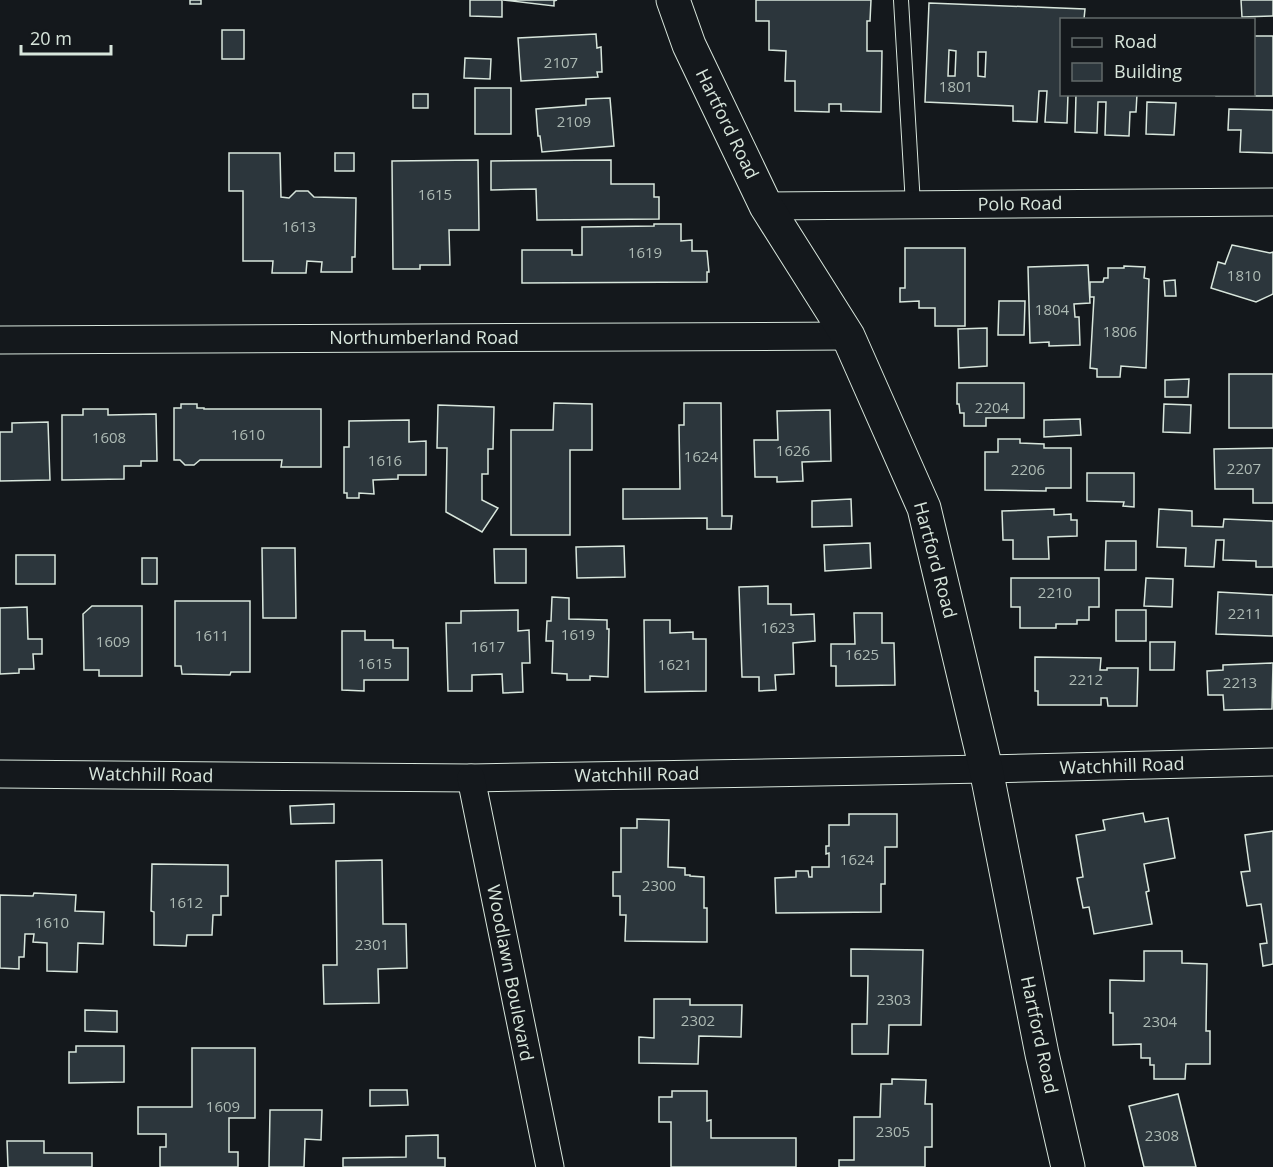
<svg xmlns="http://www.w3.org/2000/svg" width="1273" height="1167" font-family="'Open Sans',sans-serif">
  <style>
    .building { fill: #2c363c; stroke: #d8e6dc; stroke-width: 1.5; fill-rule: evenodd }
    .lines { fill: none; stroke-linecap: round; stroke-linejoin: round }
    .lane-casing { stroke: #d8e6dc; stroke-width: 16 }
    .street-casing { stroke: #d8e6dc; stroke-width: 29 }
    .secondary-casing { stroke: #d8e6dc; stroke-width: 35 }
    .lane { stroke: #14181c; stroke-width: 14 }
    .street { stroke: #14181c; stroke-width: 27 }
    .secondary { stroke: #14181c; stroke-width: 33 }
    .labels { text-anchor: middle; stroke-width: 4.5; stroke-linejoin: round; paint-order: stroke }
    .number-label { font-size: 15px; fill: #adbab4 }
    .street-label { font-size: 18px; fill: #d8e6dc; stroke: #14181c }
  </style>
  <rect width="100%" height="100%" fill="#14181c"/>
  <!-- building -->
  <g class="building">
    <rect x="190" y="0" width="11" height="4"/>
    <polygon points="470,0 502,0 502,17 470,16"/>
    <polygon points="503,0 557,0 554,1 554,6"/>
    <polygon points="756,0 871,0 870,21 867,21 867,51 882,51 881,112 841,111 841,104 829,104 829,112 795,111 795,81 785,81 786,51 769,50 769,21 756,21"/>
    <polygon points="1241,0 1273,0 1273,16 1242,17"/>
    <path d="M929,3L1085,9L1084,19L1104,20H1062V94H1068L1067,123L1045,122L1047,91H1039L1037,122L1013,121V106L925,102ZM949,50L956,51L955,76H948ZM978,52H986L985,77L978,76Z"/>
    <rect x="222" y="30" width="22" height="29"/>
    <polygon points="596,34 597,48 601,47 602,72 597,72 598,77 521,81 518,38"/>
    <polygon points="1254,36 1273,36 1273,96 1216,96 1216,94 1254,94"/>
    <polygon points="465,58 491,59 490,79 464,78"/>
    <rect x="475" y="88" width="36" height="46"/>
    <rect x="413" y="94" width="15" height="14"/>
    <polygon points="1076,94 1137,94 1136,112 1130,112 1129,136 1105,135 1106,102 1098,102 1097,133 1075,132"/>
    <polygon points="610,98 614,146 542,152 540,136 538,136 536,109 586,105 586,99"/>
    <polygon points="1147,102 1176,103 1174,135 1146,134"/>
    <polygon points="1229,109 1273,110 1273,153 1240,152 1241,130 1228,130"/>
    <polygon points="229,153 280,153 281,197 289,198 296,191 308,191 314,197 356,198 355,257 352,257 352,272 321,272 322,262 307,261 306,273 272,273 273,261 243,261 243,191 229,191"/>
    <rect x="335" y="153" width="19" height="18"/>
    <polygon points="478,160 479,230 449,230 450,265 420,265 420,269 393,269 392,161"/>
    <polygon points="611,160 611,184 654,184 654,197 659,197 659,219 537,220 536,189 491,190 491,161"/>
    <polygon points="654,224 681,224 681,241 692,240 692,251 707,251 709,272 707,272 707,282 522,283 522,250 572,250 572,255 582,255 582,227 654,226"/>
    <polygon points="1232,245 1270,253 1273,252 1273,294 1256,302 1211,288 1218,262 1225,264"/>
    <polygon points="905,248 965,248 965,326 935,326 935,308 919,308 919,301 900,302 900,288 905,288"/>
    <polygon points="1088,265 1090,303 1074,304 1075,317 1079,317 1080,345 1049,346 1049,342 1030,343 1028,267"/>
    <polygon points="1124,266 1145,267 1144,278 1149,279 1146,368 1121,366 1120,377 1097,377 1097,369 1090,368 1094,297 1090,297 1090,282 1103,282 1104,278 1108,278 1108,268 1124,268"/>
    <polygon points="1175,280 1176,296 1165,296 1164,281"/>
    <polygon points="999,301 1025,301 1024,335 998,335"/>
    <polygon points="987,328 987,366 959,368 958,329"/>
    <rect x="1229" y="374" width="44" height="54"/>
    <polygon points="1189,379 1188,397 1165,397 1165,380"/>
    <polygon points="957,383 1024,383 1024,418 986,418 986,426 964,426 964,413 960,413 959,404 957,404"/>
    <polygon points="554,403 592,404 592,450 570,450 570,535 511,535 511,430 553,430"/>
    <polygon points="684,403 721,403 722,516 732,516 731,529 707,529 707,518 623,519 623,489 680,489 679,425 684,425"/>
    <polygon points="181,404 197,404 197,408 204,408 204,409 321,409 321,467 281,467 282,460 200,460 194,465 185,465 180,460 174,460 174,408 181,408"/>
    <polygon points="1164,404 1191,405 1190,433 1163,432"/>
    <polygon points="438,405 494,407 493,449 488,449 488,474 482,474 482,500 498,508 482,532 446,512 447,448 437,448"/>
    <polygon points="83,409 108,409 108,415 156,414 157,461 141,461 141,466 124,466 124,479 62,480 62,415 83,415"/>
    <polygon points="830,410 831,461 802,462 803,481 777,482 777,477 755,477 754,440 778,440 777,411"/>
    <polygon points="1080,419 1081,435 1044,437 1044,420"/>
    <polygon points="409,420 409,442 426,441 426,475 398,475 398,479 373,480 374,494 359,493 359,498 347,498 347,493 344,493 344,447 349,447 349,421"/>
    <polygon points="48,422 50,480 0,481 0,432 12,432 12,423"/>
    <polygon points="998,439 1020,439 1020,443 1044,444 1044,448 1071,448 1071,488 1046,488 1046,491 985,490 985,452 998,452"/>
    <polygon points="1273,448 1273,503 1253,503 1253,489 1215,489 1214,449"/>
    <polygon points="1087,473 1134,473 1134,507 1123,506 1124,502 1087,501"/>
    <polygon points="851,499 852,526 812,527 812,501"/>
    <polygon points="1054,509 1054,515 1071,514 1071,520 1077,520 1077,536 1048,537 1049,559 1013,559 1013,540 1003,540 1002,511"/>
    <polygon points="1159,509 1192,511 1192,526 1223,527 1224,519 1273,521 1273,567 1256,567 1256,561 1223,560 1224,540 1216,540 1214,567 1185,566 1186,548 1157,547"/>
    <polygon points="1106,541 1136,541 1136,570 1105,570"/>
    <polygon points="870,543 871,568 825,571 824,545"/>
    <polygon points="624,546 625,577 577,578 576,547"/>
    <polygon points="262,548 295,548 296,618 263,618"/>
    <polygon points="494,549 526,549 526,583 495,583"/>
    <rect x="16" y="555" width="39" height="29"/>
    <rect x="142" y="558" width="15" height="26"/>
    <polygon points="1011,578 1099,578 1099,607 1089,607 1089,620 1077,620 1077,624 1056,624 1056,628 1020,628 1020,607 1011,607"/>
    <polygon points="1146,578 1173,579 1172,607 1144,606"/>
    <polygon points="768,586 768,604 791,604 791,615 814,614 815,641 793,643 794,674 775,675 776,690 759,691 759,677 742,677 739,587"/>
    <polygon points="1218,592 1273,595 1273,636 1216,634"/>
    <polygon points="552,597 569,598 569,619 607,620 607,629 609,629 608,677 590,676 590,680 567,680 567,674 552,673 553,641 546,641 547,621 551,621"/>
    <polygon points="175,601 250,601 250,672 231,672 230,675 182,674 181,666 175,666"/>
    <polygon points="92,606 142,606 142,676 99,676 99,670 84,670 83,614"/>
    <polygon points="27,607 28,639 42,639 42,654 33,654 34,669 19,669 19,673 0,674 0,608"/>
    <polygon points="518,610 518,631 529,630 530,663 522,663 523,692 503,693 502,674 472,675 472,691 448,691 446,623 461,623 461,611"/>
    <rect x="1116" y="610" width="30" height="31"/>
    <polygon points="854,613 882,613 882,643 894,643 895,685 836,686 836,666 831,666 831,644 855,644"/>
    <polygon points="644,620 670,620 670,633 693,632 693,639 706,639 706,691 645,692"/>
    <polygon points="342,631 365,631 365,640 393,640 393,648 408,648 408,680 364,680 364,691 342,690"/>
    <polygon points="1150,642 1175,642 1174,670 1150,670"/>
    <polygon points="1035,657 1101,658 1100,670 1107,670 1107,668 1138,668 1137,706 1108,706 1107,698 1101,698 1101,705 1038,705 1038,691 1035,691"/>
    <polygon points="1273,663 1272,709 1224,710 1223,695 1208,695 1207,671 1223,670 1223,665"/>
    <polygon points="334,804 334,823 291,824 290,806"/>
    <polygon points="1143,813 1145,822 1168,818 1175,858 1144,864 1149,891 1146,892 1152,924 1094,934 1089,907 1083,908 1077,878 1083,877 1076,835 1105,830 1103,820"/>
    <polygon points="849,814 897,814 897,847 885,847 885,884 881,884 881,912 776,913 775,878 796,877 796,871 808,871 809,877 812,877 812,867 829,867 829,853 826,854 826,846 829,846 829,825 849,825"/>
    <polygon points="637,819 669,820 668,867 685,868 685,875 690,875 690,876 704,877 704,908 707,908 707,942 625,941 626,915 620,915 620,896 613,896 613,872 621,872 621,828 637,828"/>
    <polygon points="1273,831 1273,964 1263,966 1260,944 1267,943 1261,904 1247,906 1241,872 1250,871 1245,835"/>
    <polygon points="382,860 383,924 406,924 407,968 378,969 379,1003 324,1004 323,965 337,965 336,861"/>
    <polygon points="152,864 228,865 228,896 221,896 221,915 213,915 212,935 187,935 186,946 154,945 154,912 151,911"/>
    <polygon points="34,893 76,895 75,911 104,912 103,944 78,943 77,972 47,971 47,943 33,942 34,934 25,934 24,957 19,957 19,969 0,968 0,895 33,896"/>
    <polygon points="851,949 923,950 921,1025 889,1025 888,1054 852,1054 852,1024 867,1024 868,976 851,976"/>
    <polygon points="1144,951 1182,951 1182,963 1207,964 1206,1031 1210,1031 1210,1064 1186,1064 1185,1079 1154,1079 1154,1065 1150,1065 1150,1058 1141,1058 1141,1044 1113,1045 1113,1013 1110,1013 1110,980 1144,981"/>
    <polygon points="654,999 690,999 690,1005 742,1005 741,1037 699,1036 698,1064 639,1063 639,1037 654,1038"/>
    <polygon points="85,1010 117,1011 117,1032 85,1031"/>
    <polygon points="76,1046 124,1046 124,1082 69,1083 69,1052 76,1052"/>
    <polygon points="192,1048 255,1048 255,1118 229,1118 229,1152 238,1152 238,1167 160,1167 160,1147 166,1147 166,1134 138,1134 138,1107 192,1107"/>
    <polygon points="892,1079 926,1080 925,1104 932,1104 932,1147 925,1147 925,1167 839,1167 839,1160 854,1160 854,1117 880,1117 881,1084 892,1084"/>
    <polygon points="370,1090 407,1090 408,1105 370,1106"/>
    <polygon points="672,1091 707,1091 707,1121 711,1120 711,1138 796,1138 796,1167 671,1167 671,1122 659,1122 659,1097 672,1097"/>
    <polygon points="1178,1094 1196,1167 1144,1167 1129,1106"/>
    <polygon points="270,1110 322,1110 321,1140 305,1139 304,1167 269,1167"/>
    <polygon points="438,1135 438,1158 445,1158 445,1167 343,1167 343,1158 406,1157 406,1136"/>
    <polygon points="7,1141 44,1141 44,1153 92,1153 92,1167 8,1167"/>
  </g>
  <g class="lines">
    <!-- lane casing -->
    <g class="lane-casing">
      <polyline id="lane" points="901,0 913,205"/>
    </g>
    <!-- street casing -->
    <g class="street-casing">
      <g id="street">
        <polyline points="766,206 1273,202"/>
        <polyline points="0,340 848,336"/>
        <polyline points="0,774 471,778 986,769 1273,762"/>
        <polyline points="471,778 550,1167"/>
      </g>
    </g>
    <!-- secondary casing -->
    <g class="secondary-casing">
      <polyline id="secondary" points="673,0 689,45 766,206 848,336 924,508 986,769 1042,1054 1068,1167"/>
    </g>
    <!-- lane -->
    <use href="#lane" class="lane"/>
    <!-- street -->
    <use href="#street" class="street"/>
    <!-- secondary -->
    <use href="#secondary" class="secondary"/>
  </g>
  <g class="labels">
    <!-- number labels -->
    <g class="number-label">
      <text x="561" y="68">2107</text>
      <text x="956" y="92">1801</text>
      <text x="574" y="127">2109</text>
      <text x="435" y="200">1615</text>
      <text x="299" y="232">1613</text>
      <text x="645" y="258">1619</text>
      <text x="1244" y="281">1810</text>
      <text x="1052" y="315">1804</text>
      <text x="1120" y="337">1806</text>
      <text x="992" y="413">2204</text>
      <text x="248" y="440">1610</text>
      <text x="109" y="443">1608</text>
      <text x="793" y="456">1626</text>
      <text x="701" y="462">1624</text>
      <text x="385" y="466">1616</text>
      <text x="1244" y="474">2207</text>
      <text x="1028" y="475">2206</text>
      <text x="1055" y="598">2210</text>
      <text x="1245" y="619">2211</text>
      <text x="778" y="633">1623</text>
      <text x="578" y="640">1619</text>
      <text x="212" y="641">1611</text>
      <text x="113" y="647">1609</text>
      <text x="488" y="652">1617</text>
      <text x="862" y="660">1625</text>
      <text x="375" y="669">1615</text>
      <text x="675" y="670">1621</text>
      <text x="1086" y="685">2212</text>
      <text x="1240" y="688">2213</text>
      <text x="857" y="865">1624</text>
      <text x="659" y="891">2300</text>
      <text x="186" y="908">1612</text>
      <text x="52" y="928">1610</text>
      <text x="372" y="950">2301</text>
      <text x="894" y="1005">2303</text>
      <text x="698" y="1026">2302</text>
      <text x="1160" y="1027">2304</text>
      <text x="223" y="1112">1609</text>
      <text x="893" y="1137">2305</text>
      <text x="1162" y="1141">2308</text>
    </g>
    <!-- street labels -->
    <g class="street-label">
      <text transform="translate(727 124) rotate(64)" y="6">Hartford Road</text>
      <text transform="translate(1020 204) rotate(-1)" y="6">Polo Road</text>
      <text x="424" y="344">Northumberland Road</text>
      <text transform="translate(935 560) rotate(75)" y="6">Hartford Road</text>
      <text transform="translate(1122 766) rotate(-2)" y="6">Watchhill Road</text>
      <text transform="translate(151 775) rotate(1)" y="6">Watchhill Road</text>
      <text transform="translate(637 775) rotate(-1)" y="6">Watchhill Road</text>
      <text transform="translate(510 973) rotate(79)" y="6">Woodlawn Boulevard</text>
      <text transform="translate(1039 1035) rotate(78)" y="6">Hartford Road</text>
    </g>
  </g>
  <!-- legend -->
  <rect x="1060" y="18" width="195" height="78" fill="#14181c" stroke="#626a69" stroke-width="1.5"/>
  <rect x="1072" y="38" width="30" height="9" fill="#14181c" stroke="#626a69" stroke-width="1.5"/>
  <text x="1114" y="48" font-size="18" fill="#d8e6dc">Road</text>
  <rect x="1072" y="63" width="30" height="18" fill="#2c363c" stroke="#626a69" stroke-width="1.5"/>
  <text x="1114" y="78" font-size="18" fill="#d8e6dc">Building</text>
  <!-- scale -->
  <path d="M21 45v9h90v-9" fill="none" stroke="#d8e6dc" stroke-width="3"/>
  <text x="30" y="45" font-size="18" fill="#d8e6dc" stroke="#14181c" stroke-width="4.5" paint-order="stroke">20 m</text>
</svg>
